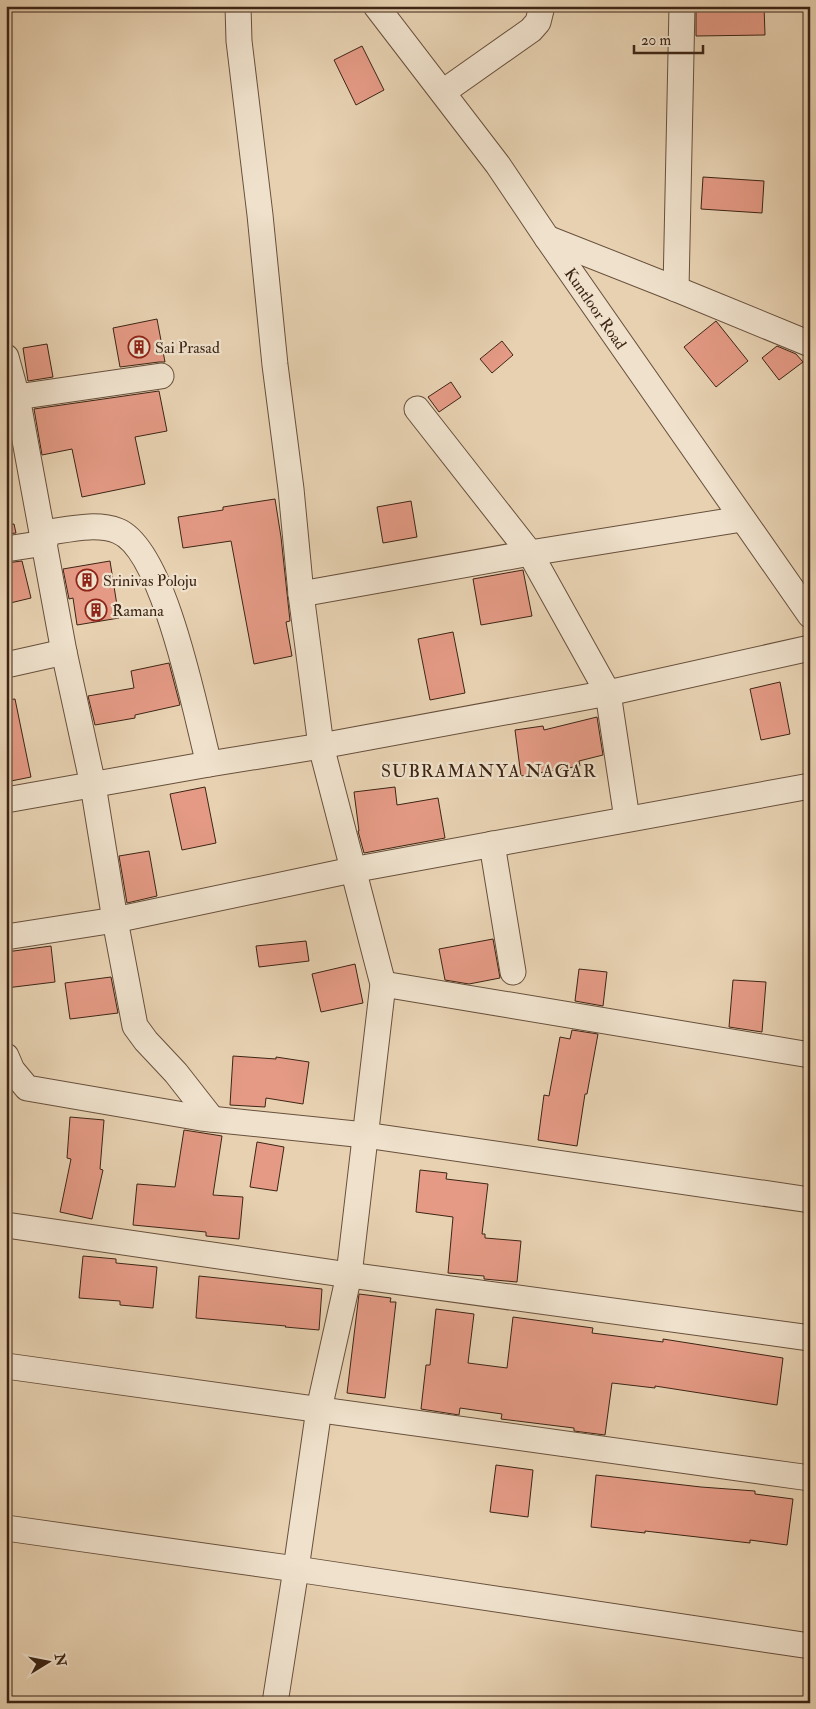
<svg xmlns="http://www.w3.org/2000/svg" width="816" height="1709" font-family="'IM FELL Double Pica',serif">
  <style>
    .building { fill: #e49a85; stroke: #3d2515 }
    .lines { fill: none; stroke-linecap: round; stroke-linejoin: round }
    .minor-casing { stroke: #68503c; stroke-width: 27 }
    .minor { stroke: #efe1cc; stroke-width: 25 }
    .labels { text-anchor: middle; stroke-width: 4.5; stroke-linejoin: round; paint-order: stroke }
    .street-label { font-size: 16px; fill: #3d2515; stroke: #efe1cc }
    .poi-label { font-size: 16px; fill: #3d2515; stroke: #efe1cc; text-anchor: start }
    .neighbourhood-label { font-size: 18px; letter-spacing: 1px; fill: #3d2515; stroke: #efe1cc }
  </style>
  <rect width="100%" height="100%" fill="#e7d1b1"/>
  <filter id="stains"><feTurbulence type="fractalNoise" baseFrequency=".004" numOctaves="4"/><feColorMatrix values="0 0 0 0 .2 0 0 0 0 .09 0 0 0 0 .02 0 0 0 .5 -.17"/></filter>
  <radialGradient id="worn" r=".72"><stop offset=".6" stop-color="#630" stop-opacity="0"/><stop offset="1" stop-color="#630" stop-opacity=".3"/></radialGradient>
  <!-- building -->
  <g class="building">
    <polygon points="696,6 764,6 765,35 696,36"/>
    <polygon points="362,46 384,90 356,105 334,60"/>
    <polygon points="703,177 764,181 762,213 701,209"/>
    <polygon points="157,319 165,362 159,362 120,367 113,328"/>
    <polygon points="716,321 748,361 716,387 684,347"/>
    <polygon points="502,341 513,355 492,373 480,359"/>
    <polygon points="47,344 53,377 28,381 23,348"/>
    <polygon points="777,346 796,354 803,362 779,380 762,358"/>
    <polygon points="451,382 461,397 439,412 428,397"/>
    <polygon points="159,391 167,431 135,437 145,484 82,497 72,449 42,455 34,409"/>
    <polygon points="275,499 281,537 290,621 286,622 292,656 254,664 231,541 183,548 178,517 223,510 223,507"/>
    <polygon points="411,501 417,537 383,543 377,507"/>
    <polygon points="14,524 16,533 6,534 6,525"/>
    <polygon points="22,561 31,598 6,604 6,563"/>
    <polygon points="110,561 119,618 77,625 73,598 69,599 63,569"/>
    <polygon points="523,570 532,616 481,625 473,579"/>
    <polygon points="453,632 465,693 430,700 418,639"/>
    <polygon points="169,663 180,705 135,715 135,718 95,725 88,696 134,688 131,671"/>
    <polygon points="780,682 790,734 761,740 750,689"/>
    <polygon points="15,699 31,777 6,782 6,700"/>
    <polygon points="597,717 603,755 579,761 580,766 521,776 515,730 543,726 544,730"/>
    <polygon points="205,787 216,843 182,850 170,794"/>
    <polygon points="395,787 397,805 438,798 445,838 364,853 358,831 359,831 354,792"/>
    <polygon points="149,851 157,896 127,903 119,856"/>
    <polygon points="493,939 500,978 469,984 445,980 439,949"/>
    <polygon points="306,941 309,961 259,967 256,946"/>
    <polygon points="51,946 55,982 6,988 6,952"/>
    <polygon points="355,964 363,1003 321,1012 312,974"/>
    <polygon points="579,969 607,972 603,1006 575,1001"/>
    <polygon points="111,977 118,1013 70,1019 65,983"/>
    <polygon points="733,980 766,982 762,1032 729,1027"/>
    <polygon points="572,1030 598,1034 587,1094 585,1094 577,1146 538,1140 544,1095 549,1096 560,1037 570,1039"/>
    <polygon points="233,1056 276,1059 276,1057 309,1062 303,1104 266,1098 265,1107 230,1105"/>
    <polygon points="70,1117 104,1120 100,1169 103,1170 92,1219 60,1212 71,1159 67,1158"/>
    <polygon points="184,1130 222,1136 213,1195 243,1197 239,1239 206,1236 206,1232 133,1225 137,1184 175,1187"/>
    <polygon points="257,1142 284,1147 277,1191 250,1187"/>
    <polygon points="420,1170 447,1173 446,1179 488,1184 482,1234 485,1234 485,1238 521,1241 517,1282 484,1279 484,1276 448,1273 453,1217 416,1212"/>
    <polygon points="83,1256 116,1259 116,1263 157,1267 153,1308 120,1305 120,1301 79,1298"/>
    <polygon points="199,1276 322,1289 319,1330 285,1327 286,1326 196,1318"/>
    <polygon points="359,1294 391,1298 390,1302 396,1302 385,1398 347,1393"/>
    <polygon points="436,1309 474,1314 468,1363 507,1368 513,1317 593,1328 592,1333 663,1342 663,1339 783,1358 777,1405 655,1386 655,1388 612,1383 605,1435 574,1431 574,1428 501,1419 502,1414 460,1408 459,1415 421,1409 426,1365 430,1365"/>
    <polygon points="496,1465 533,1470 528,1517 490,1512"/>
    <polygon points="596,1475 701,1487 755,1491 755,1494 793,1499 787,1545 750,1540 750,1543 645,1531 645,1533 591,1527"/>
  </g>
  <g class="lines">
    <!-- minor casing -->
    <g class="minor-casing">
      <g id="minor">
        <polyline points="238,6 239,41 260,215 275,365 291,489 301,594 321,746 383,984 349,1275 319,1409 296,1569 275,1703"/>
        <path id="s1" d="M376,6L498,165L547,238L810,615"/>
        <polyline points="443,92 531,30 538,22 542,6"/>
        <polyline points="547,238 676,289 810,344"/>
        <polyline points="676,289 682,6"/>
        <polyline points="6,357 17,397 64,652 93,785 115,920 135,1026 146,1041 176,1073 212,1119"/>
        <polyline points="17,397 161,376"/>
        <polyline points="417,409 530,553 608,693 627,819"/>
        <path d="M43,533C67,530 95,522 118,531C165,550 196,715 209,764"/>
        <polyline points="6,549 45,543"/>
        <polyline points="301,594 530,553 742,519"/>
        <polyline points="6,665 64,652"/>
        <polyline points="6,800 209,764 321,746 608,693 810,648"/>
        <polyline points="492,844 513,972"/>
        <polyline points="6,937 115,920 352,870 810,786"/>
        <polyline points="383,984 810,1055"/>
        <polyline points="6,1056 12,1070 27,1088 201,1118 365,1135 810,1200"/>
        <polyline points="6,1225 349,1275 810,1338"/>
        <polyline points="6,1366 810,1478"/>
        <polyline points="6,1528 296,1569 810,1646"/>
      </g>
    </g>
    <!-- minor -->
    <use href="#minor" class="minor"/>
  </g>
  <!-- icons -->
  <defs>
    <g id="building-ring" transform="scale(1.125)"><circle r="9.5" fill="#efe1cc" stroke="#8f2418" stroke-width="1.5"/><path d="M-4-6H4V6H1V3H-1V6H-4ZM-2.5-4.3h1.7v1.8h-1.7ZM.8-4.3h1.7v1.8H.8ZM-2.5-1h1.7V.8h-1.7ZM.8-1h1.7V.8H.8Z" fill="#8f2418"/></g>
  </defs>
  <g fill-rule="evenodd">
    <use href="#building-ring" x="139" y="347"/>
    <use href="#building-ring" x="87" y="580"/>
    <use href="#building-ring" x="96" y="610"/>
  </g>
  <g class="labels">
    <!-- street labels -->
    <g class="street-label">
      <text dy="6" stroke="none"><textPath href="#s1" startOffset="374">Kuntloor Road</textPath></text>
    </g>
    <!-- poi labels -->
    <g class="poi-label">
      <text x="155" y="353">Sai Prasad</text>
      <text x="103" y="586">Srinivas Poloju</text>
      <text x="112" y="616">Ramana</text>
    </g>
    <!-- neighbourhood labels -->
    <g class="neighbourhood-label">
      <text x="489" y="777">SUBRAMANYA NAGAR</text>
    </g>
  </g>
  <!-- margin -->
  <rect width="816" height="1709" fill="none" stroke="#e7d1b1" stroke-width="25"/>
  <rect x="8" y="8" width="801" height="1694" fill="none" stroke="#3d2515" stroke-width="2.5"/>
  <rect x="12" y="12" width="791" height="1684" fill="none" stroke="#3d2515"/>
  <!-- north arrow -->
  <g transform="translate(48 1662) rotate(80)" stroke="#efe1cc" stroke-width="4" paint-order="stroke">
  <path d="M0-4L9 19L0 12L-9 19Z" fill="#3d2515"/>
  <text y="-8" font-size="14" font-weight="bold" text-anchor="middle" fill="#3d2515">N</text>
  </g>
  <!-- scale -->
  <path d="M634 45v8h69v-8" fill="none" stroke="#3d2515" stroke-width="2.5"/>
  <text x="641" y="45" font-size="15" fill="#3d2515" stroke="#efe1cc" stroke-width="4" paint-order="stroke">20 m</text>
  <rect width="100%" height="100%" filter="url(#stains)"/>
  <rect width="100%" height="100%" fill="url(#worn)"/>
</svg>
